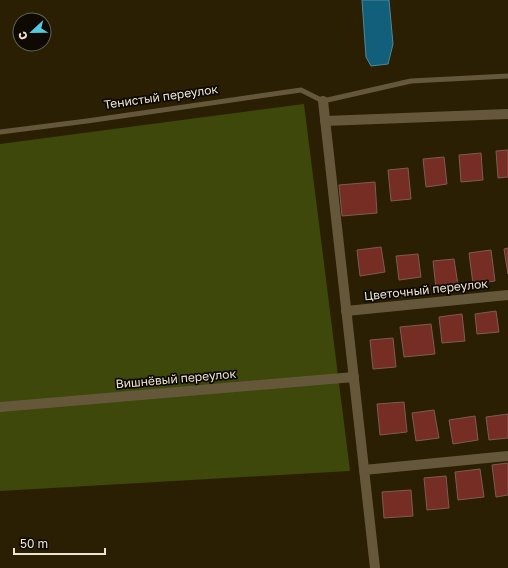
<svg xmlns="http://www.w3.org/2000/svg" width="508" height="568" font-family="'Golos Text',sans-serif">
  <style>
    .green { fill: #3f480b }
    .water { fill: #115f7b; stroke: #538796 }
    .building { fill: #752d24; stroke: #7e5b55 }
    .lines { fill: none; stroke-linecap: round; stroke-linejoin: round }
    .lane { stroke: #65583a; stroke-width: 5 }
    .street { stroke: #65583a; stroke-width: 10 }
    .labels { text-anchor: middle; stroke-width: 3.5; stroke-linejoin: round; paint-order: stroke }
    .street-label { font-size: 12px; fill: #ece5d4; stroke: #0e0902 }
  </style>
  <rect width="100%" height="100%" fill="#2a1f02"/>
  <!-- green -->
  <polygon class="green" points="304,104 350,471 0,491 0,144"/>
  <!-- water -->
  <polygon class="water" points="362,0 389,0 393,44 388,64 371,66 366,57"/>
  <!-- building -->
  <g class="building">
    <polygon points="508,150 508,177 498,178 496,151"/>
    <polygon points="481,153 483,180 461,182 459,155"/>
    <polygon points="444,157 447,184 426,187 423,159"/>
    <polygon points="408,168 411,199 391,201 388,170"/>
    <polygon points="375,182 377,213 342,216 339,185"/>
    <polygon points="381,247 385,272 360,276 357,250"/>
    <polygon points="508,248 508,274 504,249"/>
    <polygon points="491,250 495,281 473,284 469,253"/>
    <polygon points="418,254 421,277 399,280 396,256"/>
    <polygon points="454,259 458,285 436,288 433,261"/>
    <polygon points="496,311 499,332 477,334 475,314"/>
    <polygon points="462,314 465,341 442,343 439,317"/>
    <polygon points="431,324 435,354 404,357 400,327"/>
    <polygon points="393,338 396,367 373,369 370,340"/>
    <polygon points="404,402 407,432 380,435 377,404"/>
    <polygon points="434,410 439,438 416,441 412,413"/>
    <polygon points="508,414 508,438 489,440 486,417"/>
    <polygon points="475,416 478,440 453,444 449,420"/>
    <polygon points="508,463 508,495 496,497 492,465"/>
    <polygon points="480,469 484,497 458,500 455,472"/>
    <polygon points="446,476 449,508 427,510 424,478"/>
    <polygon points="411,490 413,516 384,518 382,492"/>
  </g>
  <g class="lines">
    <!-- lane -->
    <polyline class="lane" points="0,132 87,121 301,90 323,101 411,81 508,76"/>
    <!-- street -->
    <g class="street">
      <polyline points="323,101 375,568"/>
      <polyline points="325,121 508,114"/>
      <polyline points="346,311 508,295"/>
      <polyline points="0,407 354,377"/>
      <polyline points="364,470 508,456"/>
    </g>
  </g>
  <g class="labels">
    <!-- street labels -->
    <g class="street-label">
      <text transform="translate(161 97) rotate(-8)" y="4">Тенистый переулок</text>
      <text transform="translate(426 290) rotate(-6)" y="4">Цветочный переулок</text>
      <text transform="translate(176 379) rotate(-5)" y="4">Вишнёвый переулок</text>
    </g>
  </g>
  <!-- north arrow -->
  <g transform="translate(32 32) rotate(248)"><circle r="19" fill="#0e0902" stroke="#676156"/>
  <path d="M0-3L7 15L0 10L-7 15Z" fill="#55cadf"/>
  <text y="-6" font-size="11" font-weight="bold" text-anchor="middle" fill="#ece5d4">С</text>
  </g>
  <!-- scale -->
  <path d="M14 548v6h91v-6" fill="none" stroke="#ece5d4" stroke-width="2"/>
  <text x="20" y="548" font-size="12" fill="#ece5d4" stroke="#0e0902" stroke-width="3" paint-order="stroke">50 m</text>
</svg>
